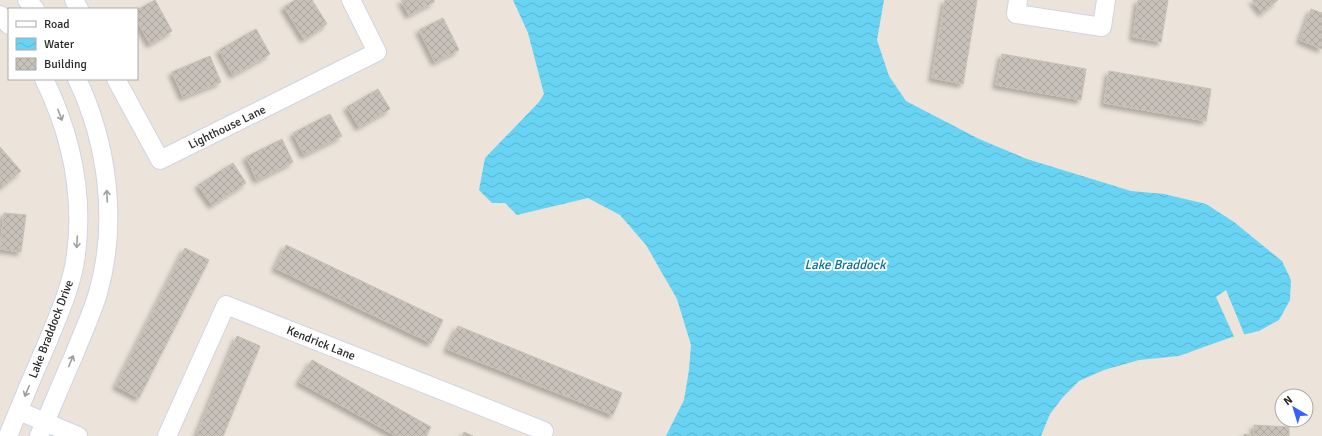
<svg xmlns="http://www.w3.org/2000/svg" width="1322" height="436" font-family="Signika,sans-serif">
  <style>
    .water { fill: url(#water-waves) }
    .pier { fill: #ece4da }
    .building { fill: url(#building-cross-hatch); stroke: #c7c0b4; filter: url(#shadow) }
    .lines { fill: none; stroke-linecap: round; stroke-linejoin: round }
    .minor-casing { stroke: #cfd4e3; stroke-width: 20 }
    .minor { stroke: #fff; stroke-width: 18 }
    .oneway { stroke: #9f9f9f }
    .labels { text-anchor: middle; stroke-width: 4; stroke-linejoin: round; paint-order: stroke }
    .street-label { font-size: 12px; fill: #292929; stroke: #fff }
    .water-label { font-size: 13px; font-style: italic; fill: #08709e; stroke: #fff }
  </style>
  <defs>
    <pattern id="water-waves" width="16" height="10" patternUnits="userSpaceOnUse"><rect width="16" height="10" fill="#68d3f3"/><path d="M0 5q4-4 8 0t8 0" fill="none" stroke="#5ab5d0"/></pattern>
    <pattern id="building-cross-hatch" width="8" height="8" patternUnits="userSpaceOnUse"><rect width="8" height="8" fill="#c7c1ba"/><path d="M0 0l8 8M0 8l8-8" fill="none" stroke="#aba6a0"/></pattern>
    <filter id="shadow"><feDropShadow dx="-3.5" dy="3.5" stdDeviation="2" flood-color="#0004"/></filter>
  </defs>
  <rect width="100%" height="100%" fill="#ece4da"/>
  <!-- water -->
  <polygon class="water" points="513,0 884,0 877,40 889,76 906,101 979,139 1027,159 1131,191 1164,194 1206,204 1234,222 1282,261 1291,280 1290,300 1279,320 1259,331 1229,338 1179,356 1139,360 1104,370 1079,381 1063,397 1050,414 1041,436 666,436 684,400 689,370 691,345 677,299 646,245 620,215 588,198 517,215 505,203 492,203 479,190 485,158 539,102 544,94 528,33"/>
  <!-- pier -->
  <polygon class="pier" points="1226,290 1245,336 1235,339 1216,297"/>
  <!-- building -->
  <g class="building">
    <polygon points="155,0 172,31 150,44 137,21 137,10"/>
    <polygon points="295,0 312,0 327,24 304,39 284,7"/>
    <polygon points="401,0 434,0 434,2 409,15"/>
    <polygon points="945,0 977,0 963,84 932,78"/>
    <polygon points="1138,0 1168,0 1161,42 1133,37"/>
    <polygon points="1252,0 1278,0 1262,13"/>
    <polygon points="1311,9 1322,13 1322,49 1300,40"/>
    <polygon points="443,18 459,50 435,62 419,30"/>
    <polygon points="256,29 270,54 233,75 219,50"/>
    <polygon points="1002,54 1086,69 1081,100 996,85"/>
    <polygon points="210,56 221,82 183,97 172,72"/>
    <polygon points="1109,71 1211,89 1206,121 1104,103"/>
    <polygon points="378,89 390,109 359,127 347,107"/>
    <polygon points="330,114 342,136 304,155 293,133"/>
    <polygon points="282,139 293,162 257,180 246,157"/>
    <polygon points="0,147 21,171 2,187 0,185"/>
    <polygon points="233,163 246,183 212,205 198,185"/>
    <polygon points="4,213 26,215 21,252 0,249"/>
    <polygon points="286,245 443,320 431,343 275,268"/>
    <polygon points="185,248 209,260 139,398 116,386"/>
    <polygon points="458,326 622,393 613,415 447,349"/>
    <polygon points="237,336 260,346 223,436 202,436 197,434"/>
    <polygon points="312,360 431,427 426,436 396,436 299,382"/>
    <polygon points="1254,425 1289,427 1289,436 1244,436 1244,434 1254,435"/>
    <polygon points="464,432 473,436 462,436"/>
  </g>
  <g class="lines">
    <!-- minor casing -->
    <g class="minor-casing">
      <g id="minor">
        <polyline points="27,0 35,9"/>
        <polyline points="74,0 79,9"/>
        <polyline points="1018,0 1016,14 1102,27 1106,0"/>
        <polyline points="0,15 9,25"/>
        <polyline points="116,79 160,160 377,52 351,0"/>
        <polyline points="19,411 78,436"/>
        <path d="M8,436C21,404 34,373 48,341C59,314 72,285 76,255C84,193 71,134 44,79"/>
        <path d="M39,436C51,409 62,382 74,355C82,334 92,314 98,293C118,223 108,144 77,79"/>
        <polyline points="167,436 226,305 544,431 541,436"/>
      </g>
    </g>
    <!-- minor -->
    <use href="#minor" class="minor"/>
  </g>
  <!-- one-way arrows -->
  <defs><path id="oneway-shaft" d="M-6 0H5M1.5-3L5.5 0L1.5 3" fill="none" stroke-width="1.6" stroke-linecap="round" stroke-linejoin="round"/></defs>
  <g class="oneway">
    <use href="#oneway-shaft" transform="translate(60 115) rotate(69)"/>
    <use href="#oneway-shaft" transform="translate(107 196) rotate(-93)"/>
    <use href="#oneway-shaft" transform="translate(77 242) rotate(93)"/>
    <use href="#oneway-shaft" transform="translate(71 361) rotate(-67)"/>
    <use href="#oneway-shaft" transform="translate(27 391) rotate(113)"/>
  </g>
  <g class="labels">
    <!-- street labels -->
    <g class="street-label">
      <text transform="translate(227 127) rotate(-26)" y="4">Lighthouse Lane</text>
      <text transform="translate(51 329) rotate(-69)" y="4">Lake Braddock Drive</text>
      <text transform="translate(321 343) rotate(22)" y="4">Kendrick Lane</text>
    </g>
    <!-- water labels -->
    <g class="water-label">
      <text x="845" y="269">Lake Braddock</text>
    </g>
  </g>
  <!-- legend -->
  <rect x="8" y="8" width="130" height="72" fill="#ffffff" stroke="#a9a9a9"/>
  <rect x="16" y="21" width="20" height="6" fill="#ffffff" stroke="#a9a9a9"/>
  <text x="44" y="28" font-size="12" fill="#292929">Road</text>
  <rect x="16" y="38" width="20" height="12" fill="url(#water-waves)" stroke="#a9a9a9"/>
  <text x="44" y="48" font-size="12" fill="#292929">Water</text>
  <rect x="16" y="58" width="20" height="12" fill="url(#building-cross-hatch)" stroke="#a9a9a9"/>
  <text x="44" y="68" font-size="12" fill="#292929">Building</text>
  <!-- north arrow -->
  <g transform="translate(1294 408) rotate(322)"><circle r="19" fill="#ffffff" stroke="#a9a9a9"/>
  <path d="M0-3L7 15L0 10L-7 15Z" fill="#3461ff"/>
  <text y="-6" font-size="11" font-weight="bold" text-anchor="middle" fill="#292929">N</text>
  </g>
</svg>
